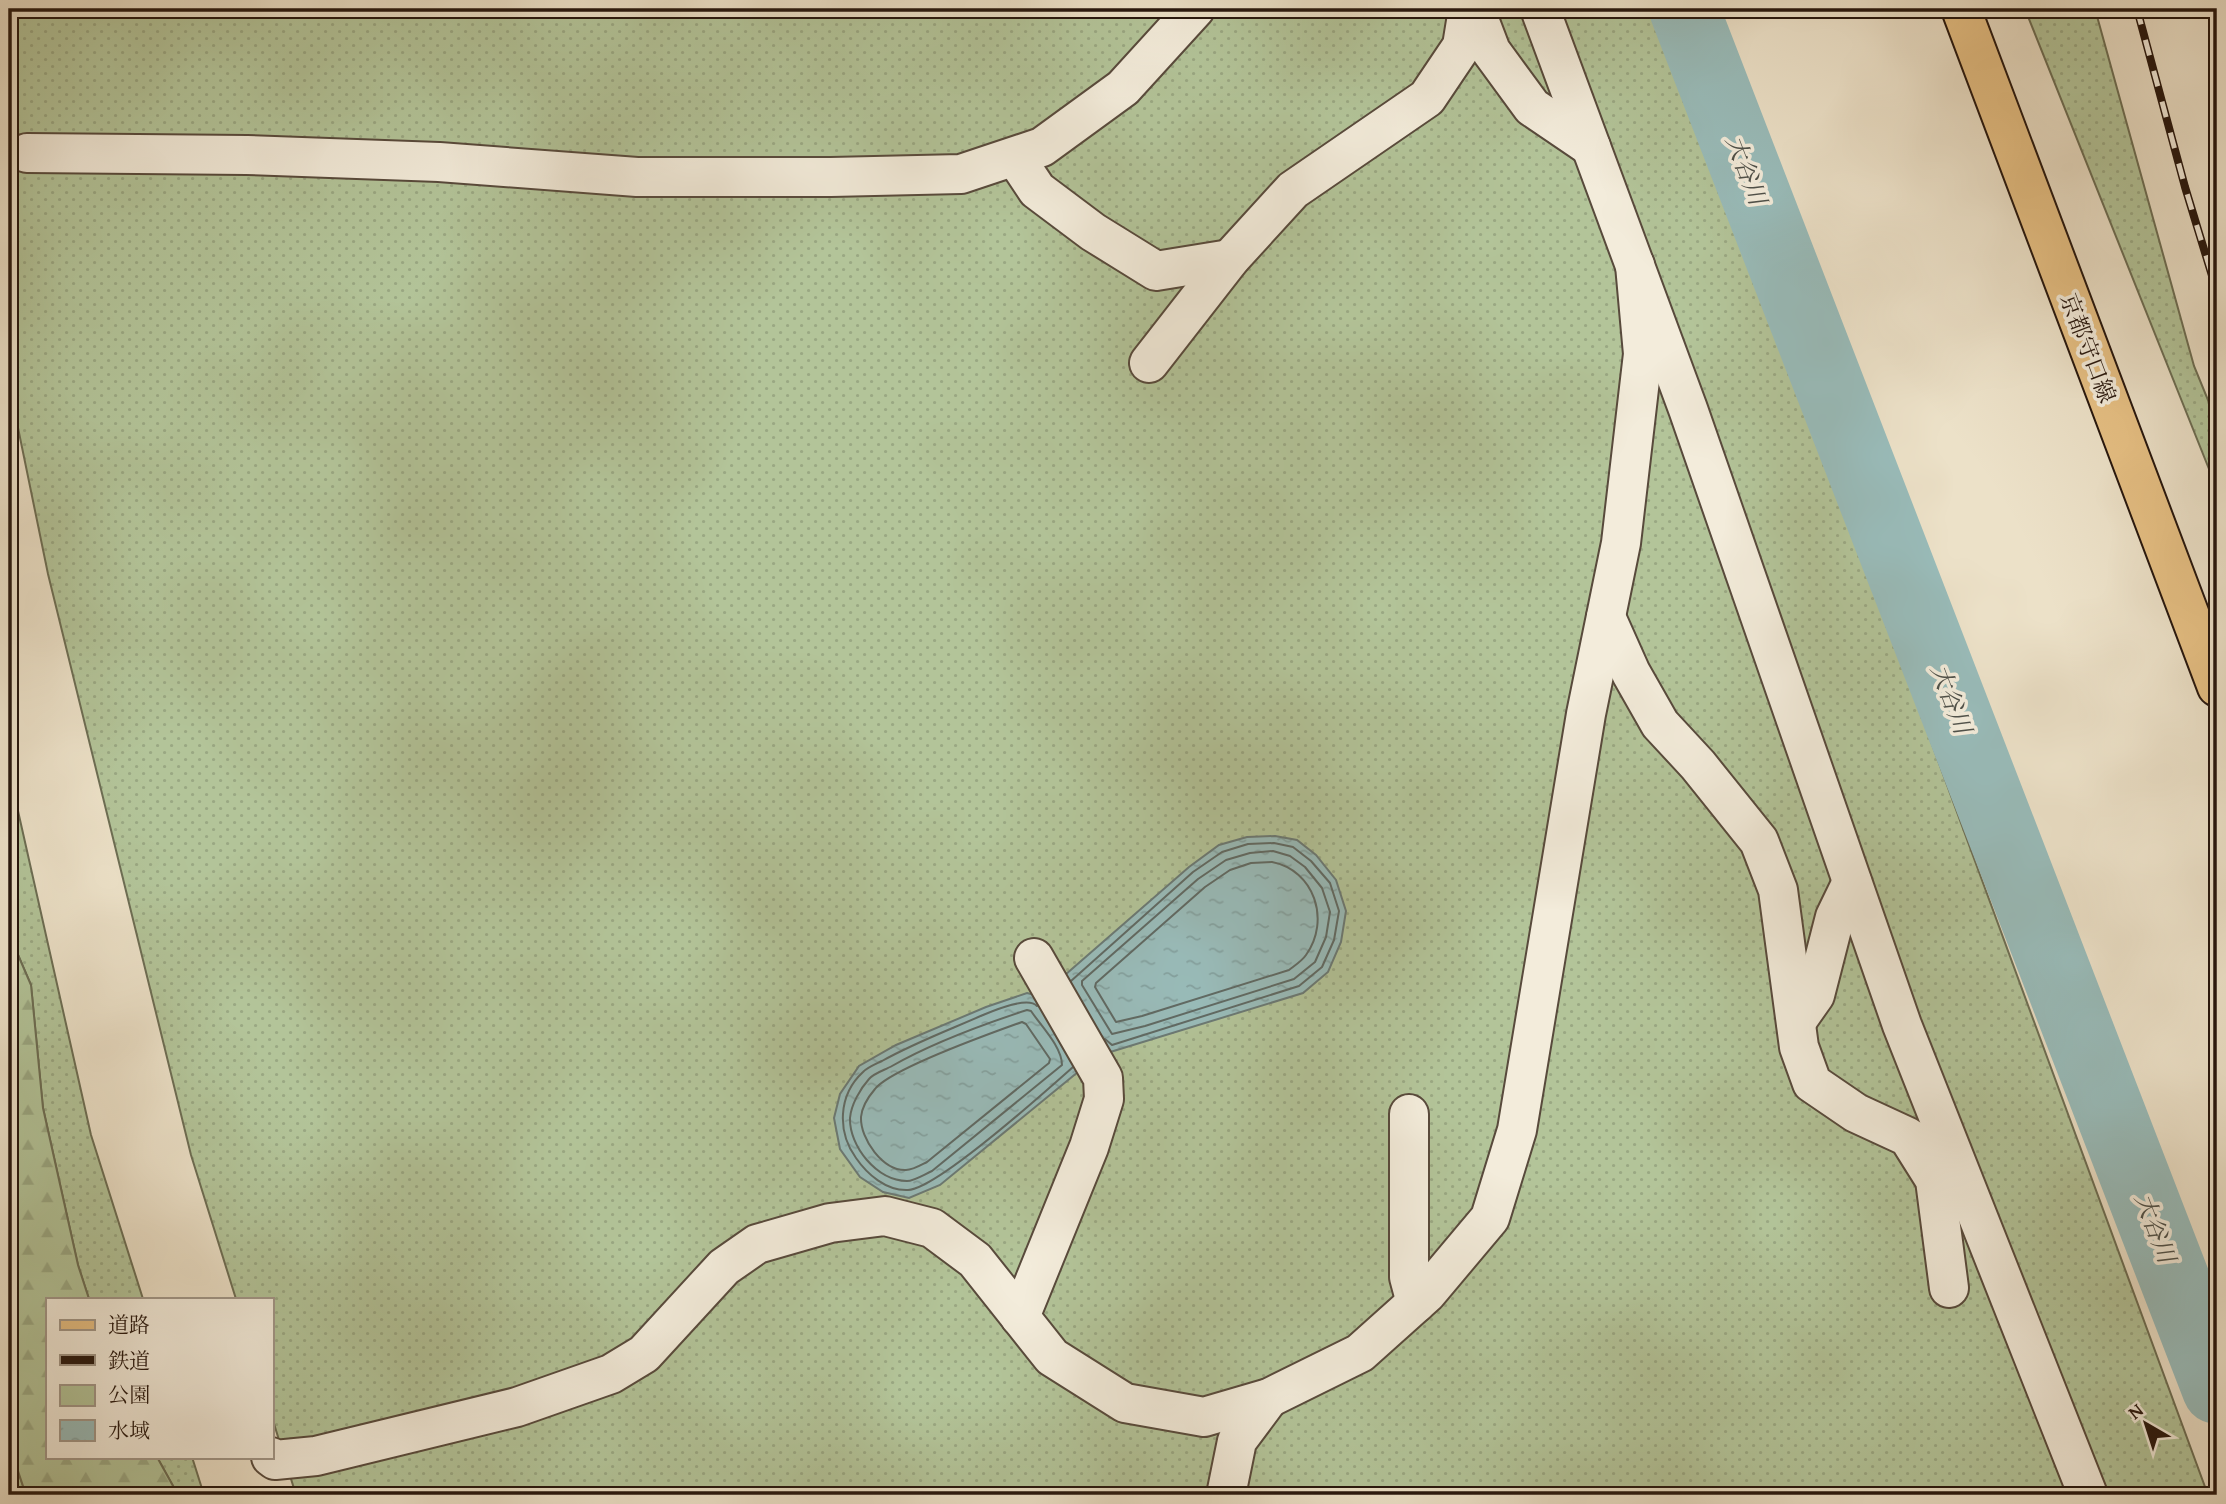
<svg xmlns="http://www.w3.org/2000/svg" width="2226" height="1504" font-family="'Gentium Book Plus','Noto Serif JP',serif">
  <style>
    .green { fill: url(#green-dots); stroke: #6d6e54; stroke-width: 2 }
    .forest { fill: url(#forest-firs); stroke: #6d6e54; stroke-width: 2 }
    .water { fill: url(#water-ripples); stroke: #6b7a75; stroke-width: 2 }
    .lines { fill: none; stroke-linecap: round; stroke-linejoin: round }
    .shore { stroke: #606a64; stroke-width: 2 }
    .river { stroke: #99bcba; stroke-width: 70 }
    .minor-casing { stroke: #584a3c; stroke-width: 42 }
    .major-casing { stroke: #27170e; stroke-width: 42 }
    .minor { stroke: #f3ecdb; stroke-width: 38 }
    .major { stroke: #e6c084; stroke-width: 38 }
    .rail-casing { stroke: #27170e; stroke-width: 8 }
    .rail { stroke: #f3ecdb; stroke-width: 5; stroke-dasharray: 16; stroke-linecap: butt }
    .labels { text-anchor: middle; stroke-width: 7; stroke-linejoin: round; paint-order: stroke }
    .street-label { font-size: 23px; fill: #27170e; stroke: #f3ecdb }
    .water-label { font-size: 24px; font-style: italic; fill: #4f514a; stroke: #f3ecdb }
  </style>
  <defs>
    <pattern id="green-dots" width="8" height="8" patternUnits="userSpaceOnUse" patternTransform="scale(1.75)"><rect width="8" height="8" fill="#b3c499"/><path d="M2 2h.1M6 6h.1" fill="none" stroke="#9aa883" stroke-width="1.8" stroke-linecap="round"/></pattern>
    <pattern id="forest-firs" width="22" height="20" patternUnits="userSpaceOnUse" patternTransform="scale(1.75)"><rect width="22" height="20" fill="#b3c499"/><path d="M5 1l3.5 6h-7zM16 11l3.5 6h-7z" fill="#9aa883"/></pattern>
    <pattern id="water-ripples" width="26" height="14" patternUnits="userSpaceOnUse" patternTransform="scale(1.75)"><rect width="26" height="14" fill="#99bcba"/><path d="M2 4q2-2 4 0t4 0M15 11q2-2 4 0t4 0" fill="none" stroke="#84a19f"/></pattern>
  </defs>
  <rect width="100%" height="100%" fill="#ece1c8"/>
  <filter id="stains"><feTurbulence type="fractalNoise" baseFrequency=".00286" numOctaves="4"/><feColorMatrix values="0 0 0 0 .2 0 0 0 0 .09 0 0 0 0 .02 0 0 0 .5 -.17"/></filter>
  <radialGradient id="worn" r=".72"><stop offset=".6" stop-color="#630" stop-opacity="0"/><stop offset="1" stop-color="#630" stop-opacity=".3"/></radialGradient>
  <!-- green -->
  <g class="green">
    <polygon points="9,9 1652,9 1911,687 2208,1495 296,1495 271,1414 271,1299 236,1299 191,1155 48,574 9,384"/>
    <polygon points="2025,9 2095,9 2194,366 2217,422 2217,489"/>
    <polygon points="9,771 91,1135 143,1299 89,1299 78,1265 43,1108 31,985 9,934"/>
    <polygon points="9,1444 26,1495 9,1495"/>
    <polygon points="157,1457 192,1457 204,1495 178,1495"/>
  </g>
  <!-- forest -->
  <polygon class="forest" points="9,934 31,985 43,1108 78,1265 89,1299 47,1299 47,1457 157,1457 178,1495 26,1495 9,1444"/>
  <!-- water -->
  <g class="water">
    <polygon points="1275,836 1297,840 1316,855 1336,880 1346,911 1341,942 1328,972 1303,993 1107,1053 1065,975 1189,867 1219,845 1247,837"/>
    <polygon points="1027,993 1039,996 1084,1067 940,1185 909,1198 883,1192 860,1177 840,1149 834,1118 840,1094 859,1066 896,1045 986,1007"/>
  </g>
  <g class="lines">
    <!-- shore -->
    <g class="shore">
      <polygon points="1273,851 1290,856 1305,867 1322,888 1330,912 1326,937 1315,962 1294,979 1145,1026 1112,1034 1082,985 1082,981 1198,879 1226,860 1250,853"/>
      <path d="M1272,862C1314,870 1331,920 1306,955C1302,961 1294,966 1289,970L1142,1016L1116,1022L1095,987L1096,983L1205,887L1230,870L1251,863Z"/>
      <polyline points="1071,981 1193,872 1222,852 1248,844 1274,843 1293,847 1311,861 1330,883 1339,911 1334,940 1322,967 1299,986 1112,1045 1105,1039"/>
      <path d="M1037,1006C1028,996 995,1010 983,1015C949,1030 914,1043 882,1061C876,1064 868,1067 863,1072C838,1095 837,1132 856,1158C867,1174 886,1191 908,1190C937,1189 1046,1091 1073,1067"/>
      <path d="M1027,1010L1031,1011C1041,1026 1062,1047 1062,1065L932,1171C925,1174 914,1181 907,1181C877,1181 849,1146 850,1118C851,1105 860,1089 869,1079C874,1073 885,1070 892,1066C934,1042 981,1025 1027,1010Z"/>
      <path d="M1022,1022L1026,1024L1050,1059L1049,1063L927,1162C921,1165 913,1170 906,1170C883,1171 860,1139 861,1117C862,1107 869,1096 875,1089C891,1069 994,1032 1022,1022Z"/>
    </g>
    <!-- river -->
    <polyline class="river" points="1684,9 2217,1389"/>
    <!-- minor casing -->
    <g class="minor-casing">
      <g id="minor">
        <polyline points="1475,9 1491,51 1532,107 1591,147"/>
        <polyline points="1540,9 1688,409 1902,1025 2088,1495"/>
        <polyline points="27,153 247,155 439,162 637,177 831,177 961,174 1042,147 1123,88 1195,9"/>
        <polyline points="1015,157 1037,190 1093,232 1156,271 1230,259"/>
        <polyline points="1149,363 1230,259 1293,190 1427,98 1462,46 1468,9"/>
        <polyline points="1606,617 1631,673 1660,724 1698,765 1759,841 1778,890 1799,1047 1812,1083 1856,1113 1908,1137 1935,1180 1949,1288"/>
        <polyline points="1796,1022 1815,995 1835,917 1852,882"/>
        <polyline points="1409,1114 1409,1277 1416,1303"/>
        <polyline points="1020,1317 1089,1147 1104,1099 1103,1078 1034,958"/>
        <polyline points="271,1457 275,1460 316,1456 517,1407 611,1374 644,1354 724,1267 757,1244 830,1223 885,1216 932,1228 975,1260 1052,1357 1125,1403 1204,1417 1269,1398 1360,1353 1427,1293 1490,1218 1517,1130 1586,714 1621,543 1643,354 1635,265"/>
        <polyline points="1226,1495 1237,1441 1269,1398"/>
      </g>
    </g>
    <!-- major casing -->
    <g class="major-casing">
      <polyline id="major" points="1961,9 2217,687"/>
    </g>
    <!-- minor -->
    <use href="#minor" class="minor"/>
    <!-- major -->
    <use href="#major" class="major"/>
    <!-- rail casing -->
    <g class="rail-casing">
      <polyline id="rail" points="2137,9 2185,187 2217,292"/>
    </g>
    <!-- rail -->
    <use href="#rail" class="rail"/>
  </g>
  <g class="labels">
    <!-- street labels -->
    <g class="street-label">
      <text transform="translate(2088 348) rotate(69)" y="8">京都守口線</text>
    </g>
    <!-- water labels -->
    <g class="water-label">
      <text transform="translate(1746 170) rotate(69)" y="8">大谷川</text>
      <text transform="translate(1951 699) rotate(69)" y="8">大谷川</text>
      <text transform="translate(2155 1228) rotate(69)" y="8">大谷川</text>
    </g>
  </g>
  <!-- margin -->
  <rect width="2226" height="1504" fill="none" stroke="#ece1c8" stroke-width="35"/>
  <rect x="10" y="10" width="2205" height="1483" fill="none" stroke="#27170e" stroke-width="3.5"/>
  <rect x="18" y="18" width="2191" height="1469" fill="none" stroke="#27170e" stroke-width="2"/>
  <!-- legend -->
  <rect x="46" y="1298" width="228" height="161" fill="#f3ecdb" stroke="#a19789" stroke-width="2"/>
  <rect x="60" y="1320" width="35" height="10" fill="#e6c084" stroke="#a19789" stroke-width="2"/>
  <text x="108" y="1332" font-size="21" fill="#27170e">道路</text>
  <rect x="60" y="1355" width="35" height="10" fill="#27170e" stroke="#a19789" stroke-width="2"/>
  <text x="108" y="1368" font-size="21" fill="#27170e">鉄道</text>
  <rect x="60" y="1385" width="35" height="21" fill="#b3c499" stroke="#a19789" stroke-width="2"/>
  <text x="108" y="1402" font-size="21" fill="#27170e">公園</text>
  <rect x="60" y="1420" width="35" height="21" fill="url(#water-ripples)" stroke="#a19789" stroke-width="2"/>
  <text x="108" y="1438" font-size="21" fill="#27170e">水域</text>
  <!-- north arrow -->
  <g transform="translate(2146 1424) rotate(321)" stroke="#f3ecdb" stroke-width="5" paint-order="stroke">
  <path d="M0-5L12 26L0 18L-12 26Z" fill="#27170e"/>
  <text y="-10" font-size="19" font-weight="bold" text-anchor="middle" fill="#27170e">N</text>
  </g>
  <rect width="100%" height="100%" filter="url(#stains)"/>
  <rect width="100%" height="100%" fill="url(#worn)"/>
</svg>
